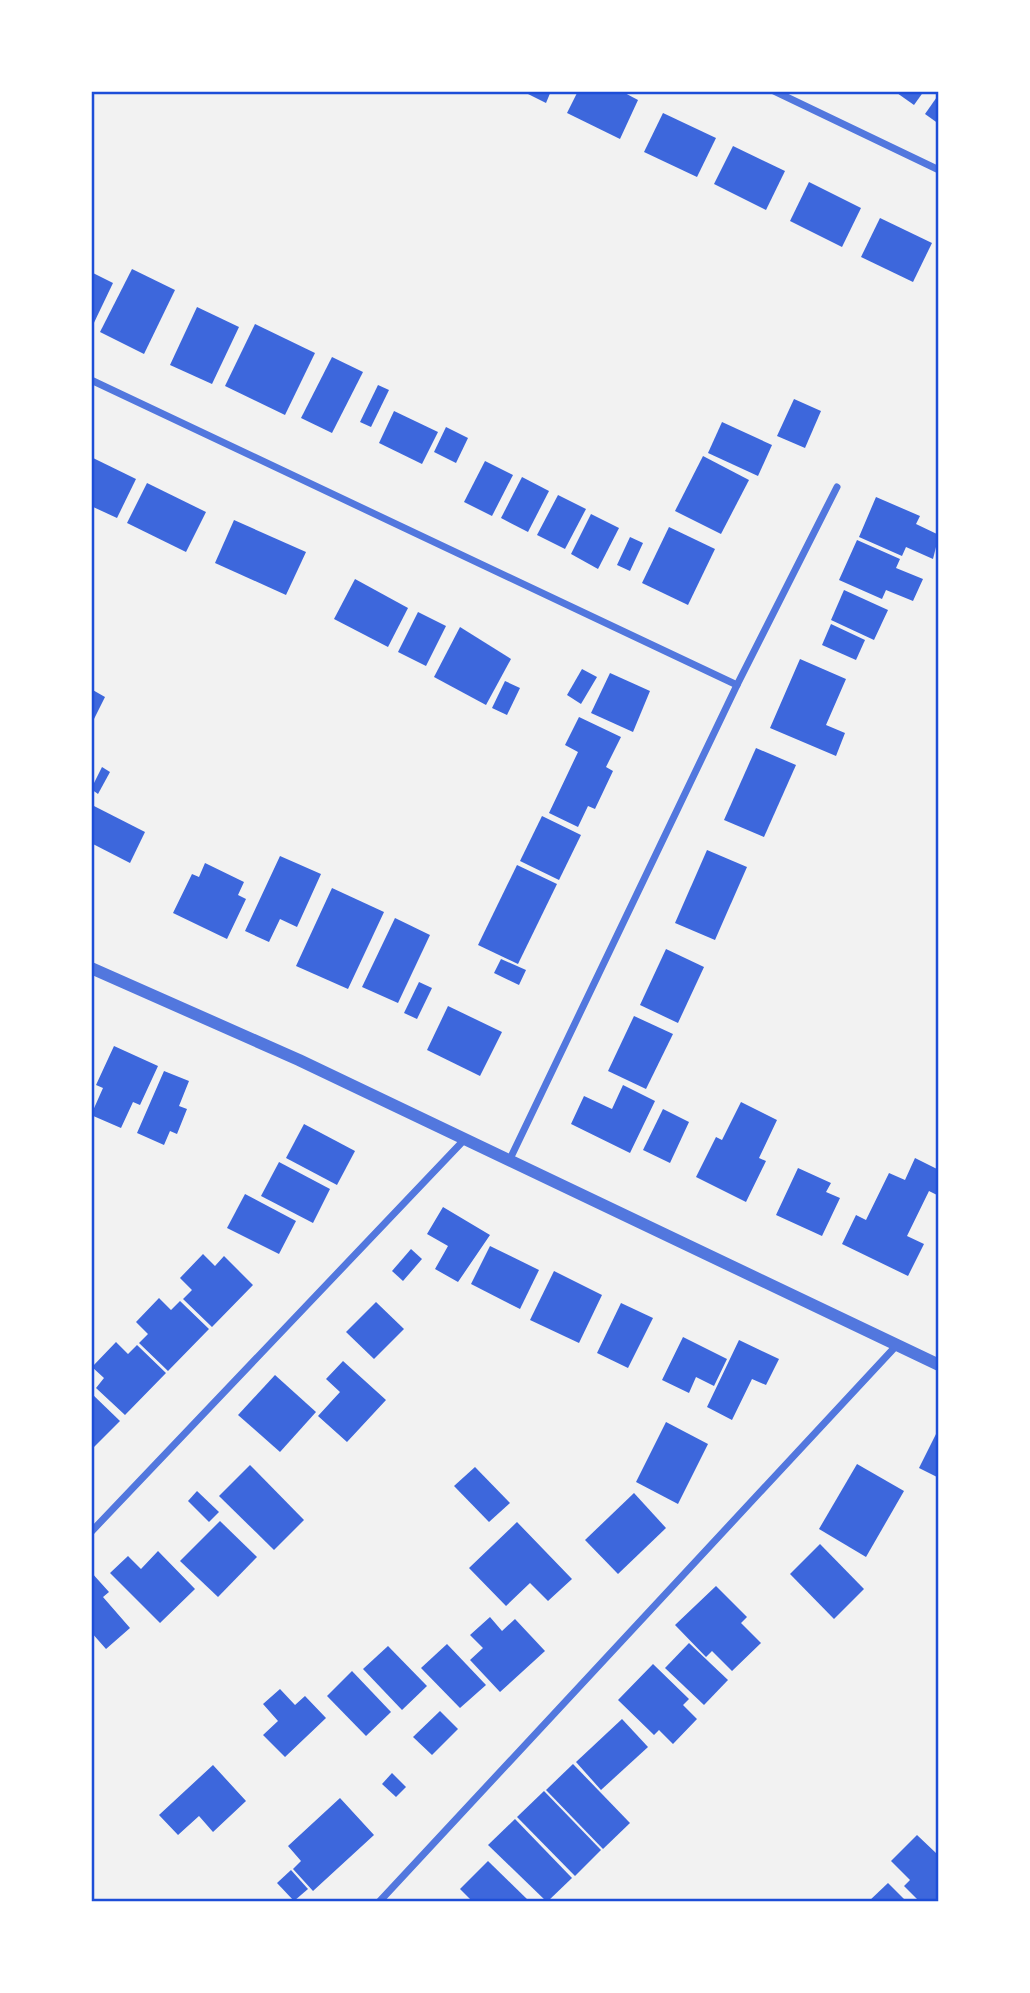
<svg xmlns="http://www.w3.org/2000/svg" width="1030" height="1993" font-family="'Libre Baskerville',serif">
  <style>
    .building { fill: #3d67dc }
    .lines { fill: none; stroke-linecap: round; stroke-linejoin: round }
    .minor { stroke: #5277de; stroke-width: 7 }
    .tertiary { stroke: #5277de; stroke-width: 12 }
    .neatline { fill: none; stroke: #1d4ed8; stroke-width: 2.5 }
  </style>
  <rect width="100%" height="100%" fill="#f2f2f2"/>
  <!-- building -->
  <g class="building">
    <polygon points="522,91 551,91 546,103"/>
    <polygon points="578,91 621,91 638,100 620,139 567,113"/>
    <polygon points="899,91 924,91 914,105 897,93"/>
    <polygon points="939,94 939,124 925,114"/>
    <polygon points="663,113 716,138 697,177 644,152"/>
    <polygon points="733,146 785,171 766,210 714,184"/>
    <polygon points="809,182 861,208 842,247 790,221"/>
    <polygon points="880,218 932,243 913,282 861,257"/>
    <polygon points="132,269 175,290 144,354 100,332"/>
    <polygon points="91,272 113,283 91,329"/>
    <polygon points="197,307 239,327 212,384 170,365"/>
    <polygon points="255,324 315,353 285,415 225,386"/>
    <polygon points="332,357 363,372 332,433 301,418"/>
    <polygon points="378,385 389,390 371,427 360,422"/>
    <polygon points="794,399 821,411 805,448 777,436"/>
    <polygon points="394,411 438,432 422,464 379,443"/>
    <polygon points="722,422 772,445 758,476 708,453"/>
    <polygon points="446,427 468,438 456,463 434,452"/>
    <polygon points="703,456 749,480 721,534 675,511"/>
    <polygon points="91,457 136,479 117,518 91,506"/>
    <polygon points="485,461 513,475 492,516 464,502"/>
    <polygon points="522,477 549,491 528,532 501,518"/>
    <polygon points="147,483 206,512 186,552 127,523"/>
    <polygon points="558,495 586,509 565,549 537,535"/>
    <polygon points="876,497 920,516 916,524 939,535 933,559 906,547 902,556 859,537"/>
    <polygon points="591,514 619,528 598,569 571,554"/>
    <polygon points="234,520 306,552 286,595 215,563"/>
    <polygon points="669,527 715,549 688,605 642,583"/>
    <polygon points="630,537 643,543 630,571 617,565"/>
    <polygon points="857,540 900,559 896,568 923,579 913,601 886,590 882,599 839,580"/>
    <polygon points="355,579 408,608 388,647 334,619"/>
    <polygon points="844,590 888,610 874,640 831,620"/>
    <polygon points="418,612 446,626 426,666 398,652"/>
    <polygon points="831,624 865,640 856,660 822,645"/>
    <polygon points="460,627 511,659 486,705 434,677"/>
    <polygon points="800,659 846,679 826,725 845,733 836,756 770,728"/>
    <polygon points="582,669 597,677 581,704 567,695"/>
    <polygon points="610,673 650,691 633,732 591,713"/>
    <polygon points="505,681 520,688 507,715 492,708"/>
    <polygon points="91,689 105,697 91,725"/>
    <polygon points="579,717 621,737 606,767 613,771 595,809 588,806 578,827 549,813 578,752 565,745"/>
    <polygon points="756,748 796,765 764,837 724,820"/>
    <polygon points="102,767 110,772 98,794 91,789"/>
    <polygon points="92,805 145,832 130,863 91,843"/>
    <polygon points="542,816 581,835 559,880 520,861"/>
    <polygon points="707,850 747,867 715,940 675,923"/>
    <polygon points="280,856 321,874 297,927 280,919 269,942 245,931"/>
    <polygon points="205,863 244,882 238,895 246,899 227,939 173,913 192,874 199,877"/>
    <polygon points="517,865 557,884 518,964 478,945"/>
    <polygon points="332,888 384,912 348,989 296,966"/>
    <polygon points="395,918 430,935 398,1003 362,987"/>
    <polygon points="666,949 704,967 678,1023 640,1005"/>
    <polygon points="501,959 526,970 519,985 494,973"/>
    <polygon points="419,982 432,988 417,1019 404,1013"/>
    <polygon points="448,1006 502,1032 480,1076 427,1050"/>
    <polygon points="634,1016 673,1034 646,1089 608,1071"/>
    <polygon points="114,1046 158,1066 140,1105 133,1102 121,1128 91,1115 103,1088 96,1085"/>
    <polygon points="164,1071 189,1081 179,1106 187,1109 177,1134 170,1131 164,1145 137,1133"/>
    <polygon points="623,1085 655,1101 630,1153 571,1124 584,1096 612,1109"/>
    <polygon points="741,1102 777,1120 759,1158 766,1161 746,1202 696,1177 716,1137 722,1140"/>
    <polygon points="663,1109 689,1122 670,1163 643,1150"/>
    <polygon points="304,1124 355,1151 337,1185 286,1158"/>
    <polygon points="915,1158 939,1170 939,1196 929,1191 907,1236 924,1244 908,1276 842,1244 856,1215 866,1220 889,1173 905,1180"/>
    <polygon points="279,1162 330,1189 313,1223 261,1196"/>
    <polygon points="798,1168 831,1183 826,1192 840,1198 822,1236 776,1215"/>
    <polygon points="245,1194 296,1221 279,1254 227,1228"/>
    <polygon points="443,1207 490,1235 458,1282 435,1269 448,1246 427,1234"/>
    <polygon points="490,1246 539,1270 520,1309 471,1284"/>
    <polygon points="411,1249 422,1259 403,1281 392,1271"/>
    <polygon points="203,1254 215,1266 224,1256 253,1285 212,1327 183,1299 192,1290 180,1278"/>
    <polygon points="554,1271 602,1295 579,1343 530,1320"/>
    <polygon points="159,1298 171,1310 180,1301 209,1329 168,1371 139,1343 148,1334 136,1322"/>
    <polygon points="376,1302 404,1329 374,1359 346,1332"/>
    <polygon points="621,1303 653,1318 628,1368 597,1353"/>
    <polygon points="683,1337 727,1359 714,1386 696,1377 689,1393 662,1380"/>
    <polygon points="739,1340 779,1359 766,1385 752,1379 732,1420 707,1407"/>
    <polygon points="116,1342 128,1354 137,1345 166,1373 125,1415 96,1388 104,1378 92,1367"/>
    <polygon points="343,1361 386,1400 347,1442 318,1416 340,1392 326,1379"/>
    <polygon points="275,1375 316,1412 280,1452 238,1415"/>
    <polygon points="91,1393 120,1421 91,1450"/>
    <polygon points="666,1422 708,1444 678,1504 636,1482"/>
    <polygon points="939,1428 939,1478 919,1468"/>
    <polygon points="857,1464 904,1491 866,1557 819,1529"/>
    <polygon points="250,1465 304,1520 274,1550 219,1496"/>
    <polygon points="475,1467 510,1503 489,1522 454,1486"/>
    <polygon points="197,1491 219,1512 209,1522 188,1501"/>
    <polygon points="634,1493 666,1528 618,1574 585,1540"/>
    <polygon points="220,1521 257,1557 218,1597 180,1561"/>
    <polygon points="517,1522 572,1579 548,1601 530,1583 506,1606 469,1568"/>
    <polygon points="820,1544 864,1589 834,1619 790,1574"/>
    <polygon points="158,1551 195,1589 160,1623 110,1573 128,1556 141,1569"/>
    <polygon points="91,1572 109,1592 103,1597 130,1628 106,1649 91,1632"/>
    <polygon points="716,1586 747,1617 741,1623 761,1643 732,1671 712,1651 706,1657 675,1625"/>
    <polygon points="490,1617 502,1631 515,1619 545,1651 500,1692 470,1660 483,1648 470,1635"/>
    <polygon points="689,1643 728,1680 704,1705 665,1668"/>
    <polygon points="447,1644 486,1685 460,1708 421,1668"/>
    <polygon points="388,1646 427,1686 402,1710 363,1669"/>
    <polygon points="653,1664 689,1699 683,1705 697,1719 673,1744 659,1730 654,1735 618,1700"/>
    <polygon points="352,1671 391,1712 366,1736 327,1696"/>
    <polygon points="280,1689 295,1705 305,1696 326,1718 285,1757 263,1735 278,1721 263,1704"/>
    <polygon points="440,1711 458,1729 432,1755 413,1737"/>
    <polygon points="622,1719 648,1747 601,1790 576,1762"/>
    <polygon points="573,1764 630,1823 603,1849 546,1790"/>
    <polygon points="213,1765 246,1801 213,1832 199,1816 178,1835 159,1815"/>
    <polygon points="392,1773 406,1787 396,1797 382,1784"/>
    <polygon points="544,1791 601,1850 575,1876 517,1817"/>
    <polygon points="340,1798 374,1835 313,1891 293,1869 301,1861 288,1846"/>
    <polygon points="515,1819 572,1878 547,1902 488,1845"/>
    <polygon points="917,1835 936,1853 939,1850 939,1902 920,1902 904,1886 910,1880 891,1861"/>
    <polygon points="488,1861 530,1902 473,1902 460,1889"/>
    <polygon points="291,1870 308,1889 294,1901 277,1883"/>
    <polygon points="888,1883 907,1902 868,1902"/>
  </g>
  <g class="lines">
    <!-- minor -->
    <g class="minor">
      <polyline points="774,91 939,170"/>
      <polyline points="91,380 737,685"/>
      <polyline points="510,1159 737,685 837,487"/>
      <polyline points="91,1532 465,1139"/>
      <polyline points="379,1902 896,1346"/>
    </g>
    <!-- tertiary -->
    <polyline class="tertiary" points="91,968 299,1060 939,1365"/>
  </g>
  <!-- border -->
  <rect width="1030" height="1993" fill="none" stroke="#ffffff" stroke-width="186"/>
  <rect x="93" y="93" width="844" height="1807" class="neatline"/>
</svg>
